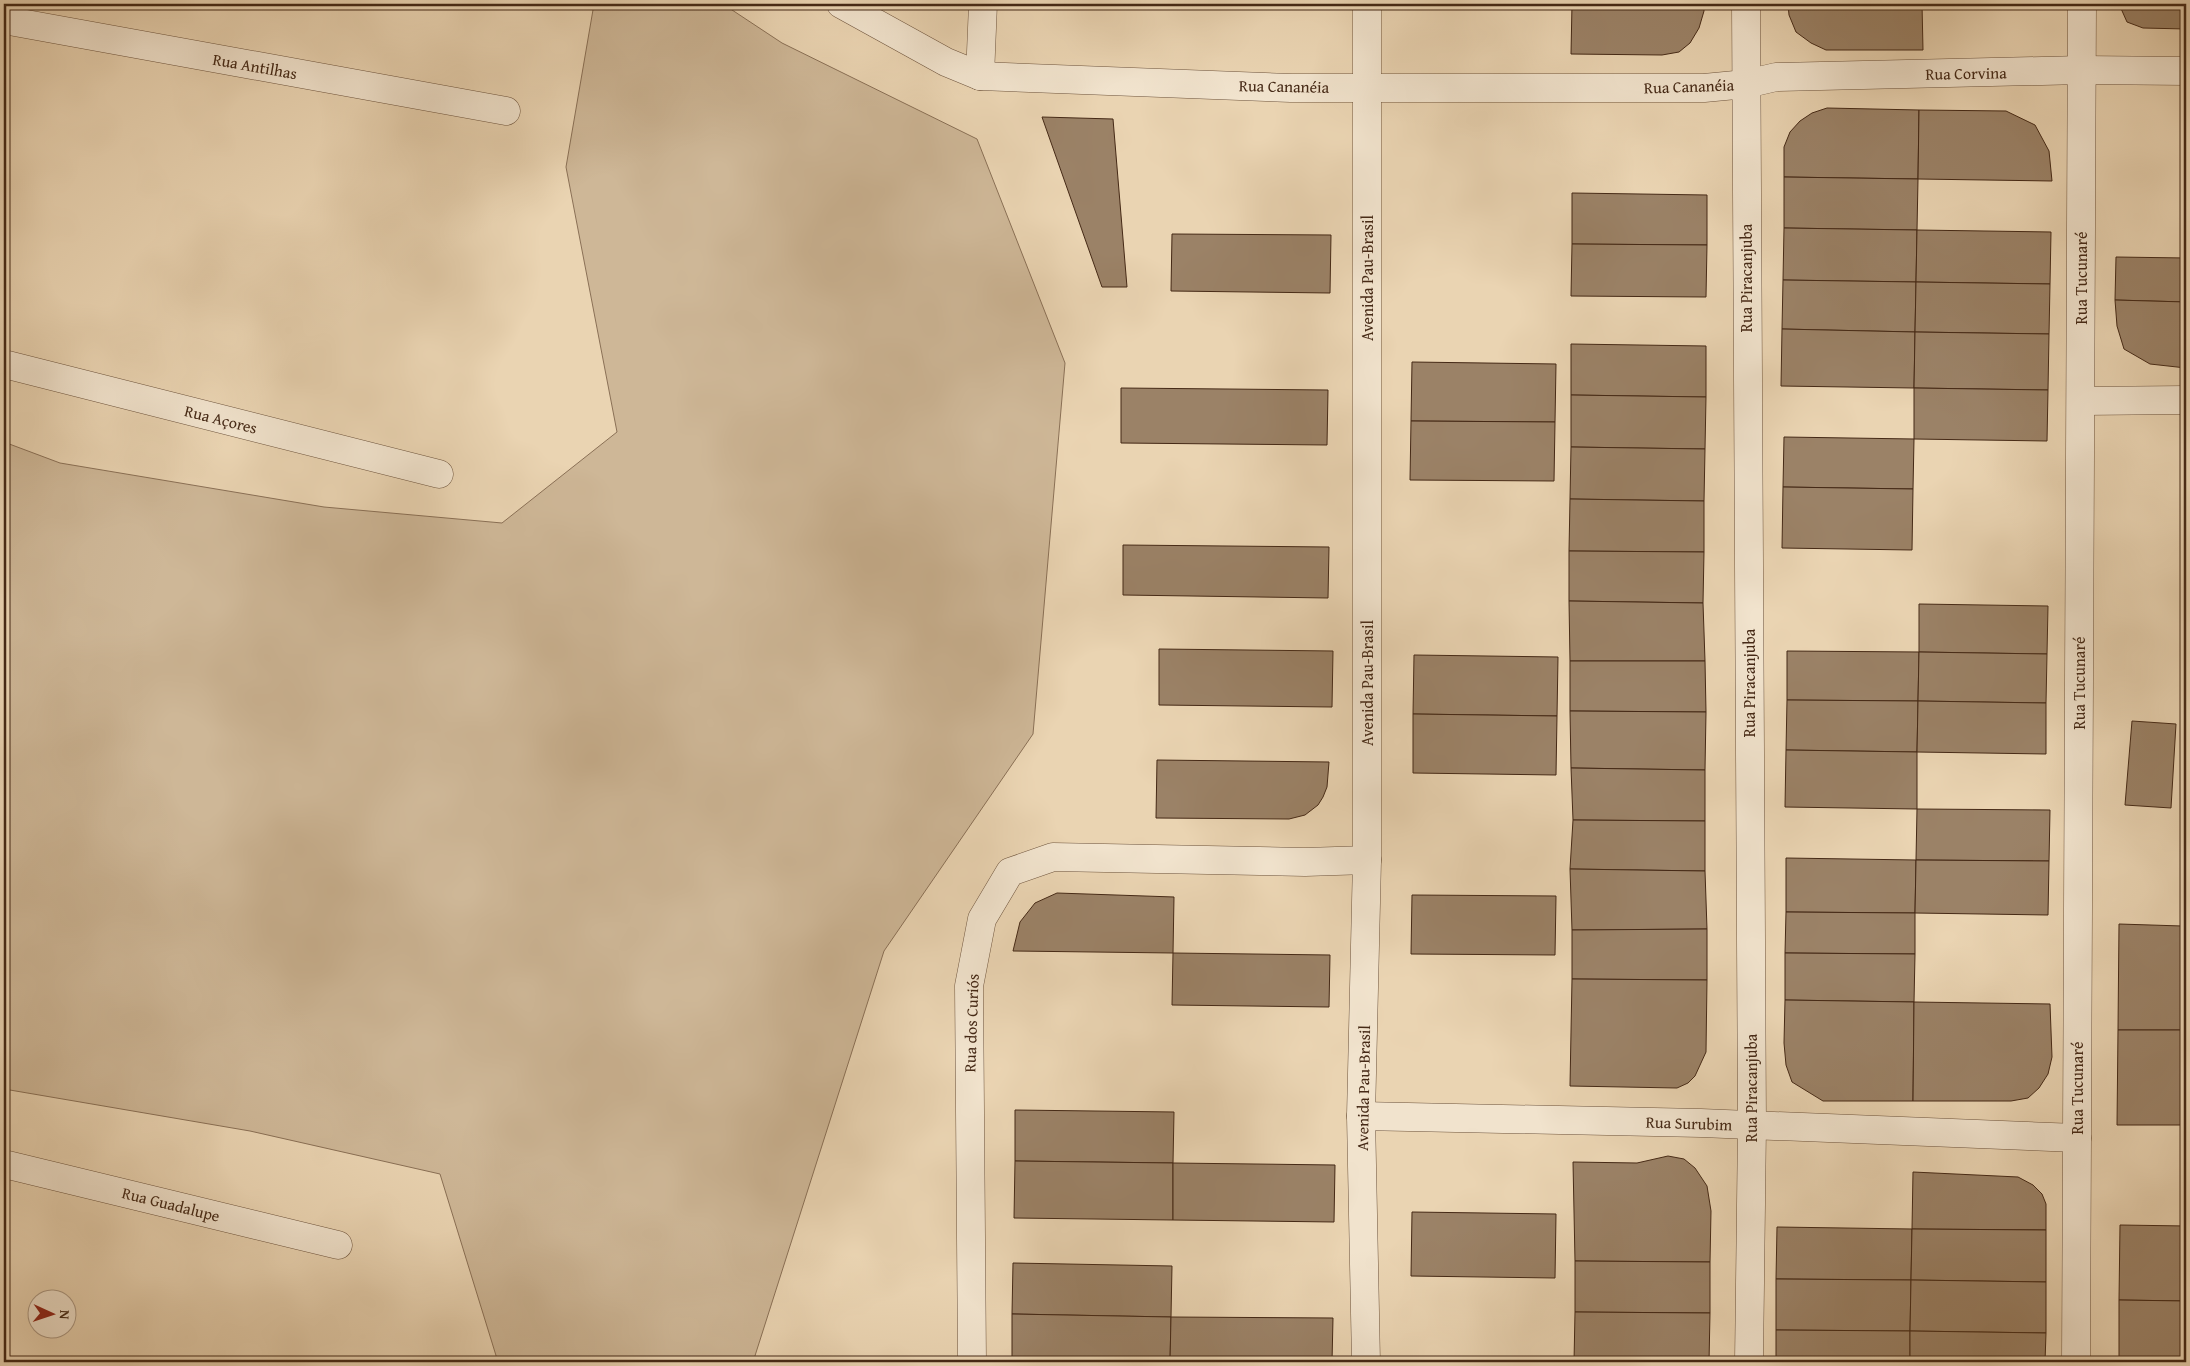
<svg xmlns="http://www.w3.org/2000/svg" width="2190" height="1366" font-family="'Gentium Book Plus',serif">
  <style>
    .green { fill: #ceb797; stroke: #8a7056 }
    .building { fill: #9b8267; stroke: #452916 }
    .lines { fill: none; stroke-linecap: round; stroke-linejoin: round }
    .minor-casing { stroke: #6e543d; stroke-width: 29 }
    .minor { stroke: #f1e3cd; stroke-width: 28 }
    .labels { text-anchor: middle; stroke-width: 4; stroke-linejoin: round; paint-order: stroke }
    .street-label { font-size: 16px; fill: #452916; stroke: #f1e3cd }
  </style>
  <rect width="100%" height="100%" fill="#ead4b2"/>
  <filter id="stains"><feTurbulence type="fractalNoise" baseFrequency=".004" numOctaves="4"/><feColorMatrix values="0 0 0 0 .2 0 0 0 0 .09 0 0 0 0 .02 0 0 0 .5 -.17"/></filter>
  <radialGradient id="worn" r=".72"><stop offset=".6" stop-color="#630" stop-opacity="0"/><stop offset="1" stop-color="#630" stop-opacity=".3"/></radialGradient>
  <!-- green -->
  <polygon class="green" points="594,4 723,4 782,43 977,139 1065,363 1033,734 884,951 753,1362 498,1362 440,1174 250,1131 4,1089 4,442 60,463 324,507 502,523 617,432 566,167"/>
  <!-- building -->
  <g class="building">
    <polygon points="1572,4 1704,4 1704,11 1699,28 1690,43 1679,52 1662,55 1571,54"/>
    <polygon points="1788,4 1922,4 1923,50 1826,50 1811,43 1796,32 1789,15"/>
    <polygon points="2119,4 2186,4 2186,29 2143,28 2127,22"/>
    <polygon points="1827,108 1919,110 1918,179 1784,177 1784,147 1790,132 1800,121 1812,113"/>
    <polygon points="1919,110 2006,111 2035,125 2049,151 2052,181 1918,179"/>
    <polygon points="1042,117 1113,119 1127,287 1102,287"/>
    <polygon points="1784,177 1918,179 1917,230 1784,228"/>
    <polygon points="1572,193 1707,195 1707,245 1572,244"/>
    <polygon points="1784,228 1917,230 1916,282 1783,280"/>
    <polygon points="1917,230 2051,232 2050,284 1916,282"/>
    <polygon points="1172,234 1331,235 1330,293 1171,291"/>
    <polygon points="1572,244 1707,245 1706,297 1571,296"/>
    <polygon points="2116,257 2186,258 2186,302 2115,300"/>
    <polygon points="1783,280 1916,282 1915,332 1782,329"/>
    <polygon points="1916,282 2050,284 2049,334 1915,332"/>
    <polygon points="2115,300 2186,302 2186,368 2150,364 2124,349 2117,326"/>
    <polygon points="1782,329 1915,332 1914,388 1781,386"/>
    <polygon points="1915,332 2049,334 2048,390 1914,388"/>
    <polygon points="1571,344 1706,346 1706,397 1571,395"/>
    <polygon points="1412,362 1556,364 1555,422 1411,421"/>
    <polygon points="1121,388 1328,390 1327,445 1121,443"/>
    <polygon points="1914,388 2048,390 2047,441 1914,439"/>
    <polygon points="1571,395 1706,397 1705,449 1571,447"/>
    <polygon points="1411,421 1555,422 1554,481 1410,480"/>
    <polygon points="1784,437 1914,439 1913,489 1783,487"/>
    <polygon points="1571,447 1705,449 1704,501 1570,499"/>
    <polygon points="1783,487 1913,489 1912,550 1782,548"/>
    <polygon points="1570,499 1704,501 1704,552 1569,551"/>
    <polygon points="1123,545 1329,547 1328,598 1123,595"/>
    <polygon points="1569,551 1704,552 1703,603 1569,601"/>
    <polygon points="1569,601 1703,603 1705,661 1570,661"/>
    <polygon points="1919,604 2048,606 2047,654 1919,652"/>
    <polygon points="1159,649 1333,651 1332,707 1159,705"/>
    <polygon points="1787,651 1919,652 1918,701 1787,700"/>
    <polygon points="1919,652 2047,654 2046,703 1918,701"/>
    <polygon points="1414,655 1558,657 1557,716 1413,714"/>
    <polygon points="1570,661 1705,661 1706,712 1570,711"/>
    <polygon points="1787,700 1918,701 1917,752 1786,750"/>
    <polygon points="1918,701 2046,703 2046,754 1917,752"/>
    <polygon points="1570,711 1706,712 1705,770 1571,768"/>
    <polygon points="1413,714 1557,716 1556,775 1413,773"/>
    <polygon points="2132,721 2176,724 2171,808 2125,805"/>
    <polygon points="1786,750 1917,752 1917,809 1785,807"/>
    <polygon points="1157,760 1329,762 1327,787 1323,797 1318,805 1305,815 1289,819 1156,818"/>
    <polygon points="1571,768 1705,770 1705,821 1573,820"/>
    <polygon points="1917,809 2050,810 2049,861 1916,860"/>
    <polygon points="1573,820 1705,821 1705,871 1570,869"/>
    <polygon points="1786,858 1916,860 1915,913 1786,912"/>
    <polygon points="1916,860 2049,861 2048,915 1915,913"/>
    <polygon points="1570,869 1705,871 1707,929 1572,930"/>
    <polygon points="1057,893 1174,897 1173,953 1013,951 1020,922 1035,903"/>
    <polygon points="1412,895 1556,896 1555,955 1411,954"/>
    <polygon points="1786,912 1915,913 1915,954 1785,953"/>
    <polygon points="2119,924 2182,926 2186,968 2186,1030 2118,1030"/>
    <polygon points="1707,929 1707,980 1572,979 1572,930"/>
    <polygon points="1173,953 1330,955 1329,1007 1172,1005"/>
    <polygon points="1785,953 1915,954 1914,1002 1785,1000"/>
    <polygon points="1572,979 1707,980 1706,1052 1695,1076 1688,1083 1677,1088 1570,1086"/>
    <polygon points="1785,1000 1914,1002 1913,1101 1823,1101 1792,1082 1786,1065 1784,1043"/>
    <polygon points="1914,1002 2050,1004 2052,1057 2048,1074 2039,1088 2028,1098 2011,1101 1913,1101"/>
    <polygon points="2118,1030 2186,1030 2186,1125 2117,1125"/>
    <polygon points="1015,1110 1174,1112 1173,1163 1015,1161"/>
    <polygon points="1668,1156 1684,1159 1695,1168 1707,1186 1711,1211 1710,1262 1575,1261 1573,1162 1637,1163"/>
    <polygon points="1015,1161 1173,1163 1173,1220 1014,1218"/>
    <polygon points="1173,1163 1335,1165 1334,1222 1173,1220"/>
    <polygon points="1913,1172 2018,1177 2033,1185 2042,1194 2046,1204 2046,1230 1912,1229"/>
    <polygon points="1412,1212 1556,1214 1555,1278 1411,1276"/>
    <polygon points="2120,1225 2186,1226 2186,1301 2119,1300"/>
    <polygon points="1777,1227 1912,1229 1911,1280 1776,1279"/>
    <polygon points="1912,1229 2046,1230 2046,1282 1911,1280"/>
    <polygon points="1575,1261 1710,1262 1710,1313 1575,1312"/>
    <polygon points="1013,1263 1172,1266 1171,1317 1012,1314"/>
    <polygon points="1776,1279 1911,1280 1910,1331 1776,1330"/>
    <polygon points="1911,1280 2046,1282 2046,1333 1910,1331"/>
    <polygon points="2119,1300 2186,1301 2186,1362 2119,1362"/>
    <polygon points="1575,1312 1710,1313 1709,1362 1574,1362"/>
    <polygon points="1012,1314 1171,1317 1170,1362 1012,1362"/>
    <polygon points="1171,1317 1333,1318 1332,1362 1170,1362"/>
    <polygon points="1776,1330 1910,1331 1910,1362 1776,1362"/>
    <polygon points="1910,1331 2046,1333 2045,1362 1910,1362"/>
  </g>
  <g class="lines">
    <!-- minor casing -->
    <g class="minor-casing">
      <g id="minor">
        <polyline points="841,4 946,62 980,76 1291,88 1704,88 1746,84 1776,77 2082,70 2186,71"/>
        <polyline points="1746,4 1752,1126 1749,1362"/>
        <polyline points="4,20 506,111"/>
        <polyline points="980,76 983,4"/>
        <polyline points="4,364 439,474"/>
        <polyline points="2081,401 2186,400"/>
        <polyline points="1361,1116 1701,1123 2077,1138"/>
        <polyline points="4,1164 338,1245"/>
        <polyline points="972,1362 969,986 982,919 1010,872 1053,857 1305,862 1367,860"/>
        <polyline points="1366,1362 1361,1116 1367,860 1367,4"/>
        <polyline points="2076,1362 2082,4"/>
      </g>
    </g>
    <!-- minor -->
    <use href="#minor" class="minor"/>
  </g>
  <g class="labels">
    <!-- street labels -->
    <g class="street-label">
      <text transform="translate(255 66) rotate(10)" y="6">Rua Antilhas</text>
      <text transform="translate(1966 73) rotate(-1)" y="6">Rua Corvina</text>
      <text transform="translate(1284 86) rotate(1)" y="6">Rua Cananéia</text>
      <text transform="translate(1689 86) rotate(-2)" y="6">Rua Cananéia</text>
      <text transform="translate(1367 278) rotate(-90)" y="6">Avenida Pau-Brasil</text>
      <text transform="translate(1746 278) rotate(-90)" y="6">Rua Piracanjuba</text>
      <text transform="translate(2081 278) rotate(-90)" y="6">Rua Tucunaré</text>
      <text transform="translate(221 419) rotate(14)" y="6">Rua Açores</text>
      <text transform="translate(1367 683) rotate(-90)" y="6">Avenida Pau-Brasil</text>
      <text transform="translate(1749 683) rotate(-90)" y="6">Rua Piracanjuba</text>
      <text transform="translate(2079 683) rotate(-90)" y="6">Rua Tucunaré</text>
      <text transform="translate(971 1023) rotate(-88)" y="6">Rua dos Curiós</text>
      <text transform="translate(1363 1088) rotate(-89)" y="6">Avenida Pau-Brasil</text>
      <text transform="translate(1751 1088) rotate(-90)" y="6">Rua Piracanjuba</text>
      <text transform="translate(2077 1088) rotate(-90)" y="6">Rua Tucunaré</text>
      <text transform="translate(1689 1123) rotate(2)" y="6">Rua Surubim</text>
      <text transform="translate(171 1204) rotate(14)" y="6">Rua Guadalupe</text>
    </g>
  </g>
  <!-- margin -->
  <rect width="2190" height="1366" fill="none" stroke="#ead4b2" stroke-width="20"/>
  <rect x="5" y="5" width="2180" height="1356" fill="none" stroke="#452916" stroke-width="2.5"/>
  <rect x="10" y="10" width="2170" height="1346" fill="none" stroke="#452916"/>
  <!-- north arrow -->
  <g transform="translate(52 1314) rotate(93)"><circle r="24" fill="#f1e3cd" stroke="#ac9984"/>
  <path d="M0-4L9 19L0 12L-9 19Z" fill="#8f2418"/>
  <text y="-8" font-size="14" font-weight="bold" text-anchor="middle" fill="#452916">N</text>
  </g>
  <rect width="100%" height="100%" filter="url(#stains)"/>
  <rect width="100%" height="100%" fill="url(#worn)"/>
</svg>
